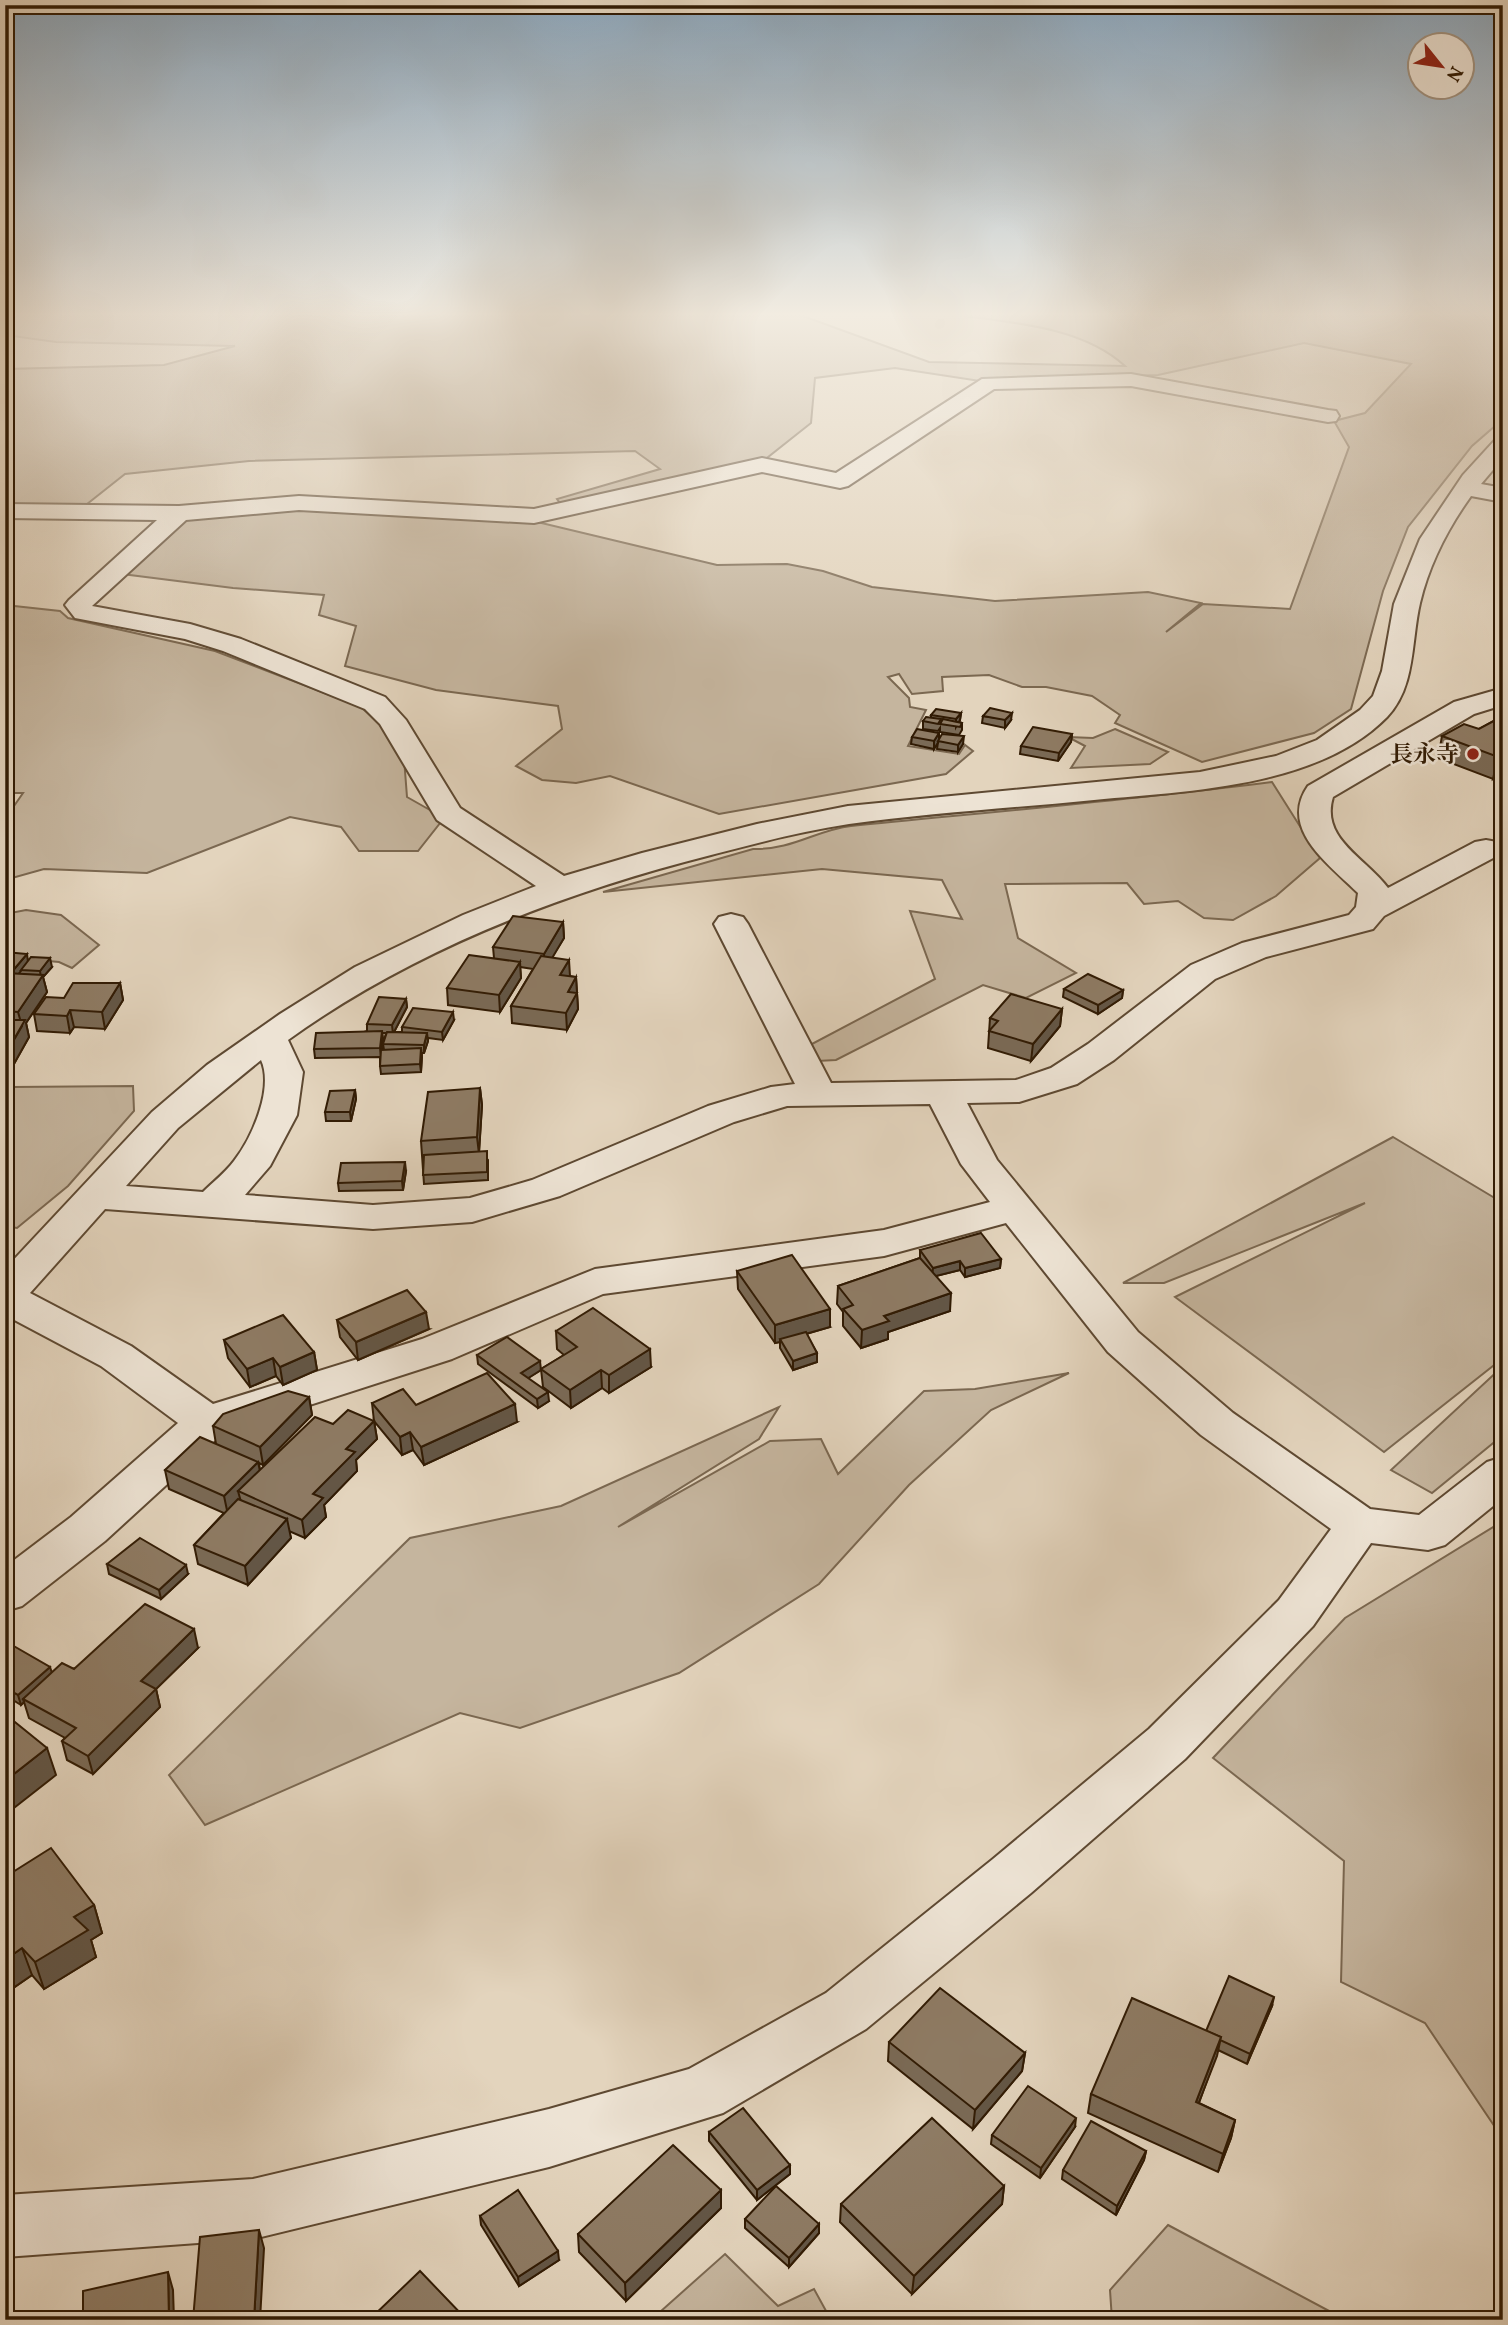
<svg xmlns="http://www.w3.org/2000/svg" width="1508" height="2325" font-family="Vollkorn,'Noto Serif JP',serif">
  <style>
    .green { fill: #c5b59e; stroke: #7b6851; stroke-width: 2 }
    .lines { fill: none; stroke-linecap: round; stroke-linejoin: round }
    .minor-casing { stroke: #5e4932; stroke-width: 4 }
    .minor { fill: #ede3d4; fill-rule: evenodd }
    .wall { fill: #7a6a56; stroke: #311b04; stroke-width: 2; fill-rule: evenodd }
    .shaded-wall { fill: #635646; stroke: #311b04; stroke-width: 2 }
    .building { fill: #8e7b64; stroke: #311b04; stroke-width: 2 }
    .poi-dot { fill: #8f2418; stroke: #ede3d4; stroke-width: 2.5 }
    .labels { text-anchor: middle; stroke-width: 5; stroke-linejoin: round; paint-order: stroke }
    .far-poi-label { font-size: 23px; font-weight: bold; fill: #311b04; stroke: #ede3d4; text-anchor: end }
  </style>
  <rect width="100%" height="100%" fill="#e3d4bd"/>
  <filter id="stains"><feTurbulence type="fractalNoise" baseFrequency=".00286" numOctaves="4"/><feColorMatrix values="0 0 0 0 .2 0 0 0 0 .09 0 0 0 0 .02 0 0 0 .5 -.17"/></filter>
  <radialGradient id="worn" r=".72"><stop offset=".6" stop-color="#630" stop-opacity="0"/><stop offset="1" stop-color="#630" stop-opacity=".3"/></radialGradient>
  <!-- green -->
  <g class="green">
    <path d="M5,316H803L929,362L1125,366C1084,328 1017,323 964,316H1503V419L1472,446L1408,527L1383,591L1351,709L1314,733L1202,762L1115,723L1120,715L1092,696L1046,687H1022L989,675L942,677L943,691L912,694L899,674L888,677L909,698L910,707L926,710L908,746L959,754L965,745L973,751L946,774L719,814L610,776L576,783L542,780L516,766L562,729L558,706L436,690L345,666L356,626L319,615L324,595L233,588L122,574L184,520L297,509L529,520L717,565L787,564L823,571L872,587L995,601L1148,592L1201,603L1166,632L1203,604L1290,609L1349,447L1334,421L1365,413L1411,364L1304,343L1158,375L980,381L895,368L815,378L811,423L763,461L562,506L557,499L660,469L635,451L249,461L125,474L82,508L5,509V369L164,365L235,346L56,342L5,335Z"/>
    <polygon points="5,605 60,611 68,618 215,651 361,707 403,745 407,797 444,818 418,851 359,851 341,827 290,817 147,873 44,869 5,880 5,819 23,793 5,793"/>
    <polygon points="1115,729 1168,752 1150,764 1071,768 1085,746 1068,737 1093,738"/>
    <path d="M1272,782L1320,858L1276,896L1233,920L1204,918L1178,901L1144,904L1127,883L1005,884L1018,938L1076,973L1026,998L983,985L836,1060L817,1061L810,1045L935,979L910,911L962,919L942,880L822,869L603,892L753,849C793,850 816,830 851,826C992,812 1132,800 1272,782Z"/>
    <polygon points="26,910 61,915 99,945 72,968 59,962 5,957 5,914"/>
    <polygon points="133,1086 134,1111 68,1186 17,1228 5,1226 5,1093 12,1087"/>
    <polygon points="1393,1137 1503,1203 1503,1358 1384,1452 1175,1297 1365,1203 1164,1283 1123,1283"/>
    <polygon points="1503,1366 1503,1435 1432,1493 1391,1470"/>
    <polygon points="1069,1373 991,1410 909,1485 819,1584 679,1673 520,1728 460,1713 205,1825 169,1775 410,1538 561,1506 779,1407 759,1439 618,1527 770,1441 821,1439 838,1474 924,1391 975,1389"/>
    <polygon points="1503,1521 1503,2139 1425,2023 1341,1982 1344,1861 1213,1758 1345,1618"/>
    <polygon points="1168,2225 1346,2320 1112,2320 1110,2290"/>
    <polygon points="725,2254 778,2306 814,2289 831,2320 651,2320"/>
  </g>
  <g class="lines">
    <!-- minor casing -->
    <g class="minor-casing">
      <path id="minor" d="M1131,374L1328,410L1336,411L1339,416L1336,421L1328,422L1131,386L994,389L848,486L840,488L762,472L534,523L299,510L186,520L92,606L190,624L241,639L385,697L406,720L460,808L564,876L642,853L757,824L848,806L1200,772L1276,756L1317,740L1360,710L1373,696L1382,671L1394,604L1420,539L1463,475L1495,440L1503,438V458L1481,484L1503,488V502L1471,496C1448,528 1429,565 1420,603C1411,641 1416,687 1387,717C1317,788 1187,791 1094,800C1013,808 930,813 849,824C802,831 757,843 711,855C562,893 414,949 288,1040L303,1072L297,1115L270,1166L245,1195L373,1205L470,1198L532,1180L708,1106L771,1087L795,1084L714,924L719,917L731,914L743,917L748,924L831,1083L1016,1080L1051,1068L1088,1044L1191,965L1242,943L1349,915L1356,907L1358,893C1330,865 1278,829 1308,786L1454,702L1503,688V705L1474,714L1333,797C1320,839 1366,858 1388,888L1475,842L1486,840L1497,842L1502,849L1497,856L1384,916L1373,929L1266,957L1215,979L1114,1060L1077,1084L1019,1102L967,1103L997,1160L1138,1332L1233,1413L1370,1509L1419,1515L1487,1462L1503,1457V1498L1445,1545L1428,1550L1371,1543L1313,1626L1185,1759L1031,1893L866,2029L723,2113L549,2167L253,2239L5,2257V2195L253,2179L549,2109L689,2069L826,1993L993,1859L1149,1729L1279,1600L1331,1529L1201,1435L1108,1352L1006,1223L884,1256L603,1294L452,1359L223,1433L105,1541L22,1606L5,1611V1567L71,1517L178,1423L101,1366L5,1315V1269L152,1112L207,1065L280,1014L355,967L463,915L536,886L437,820L380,724L365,709L223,651L185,639L75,618L65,605L69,600L157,520L5,518V504L179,506L299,496L534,509L762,458L836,473L982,379ZM261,1060C274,1088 252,1138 234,1161C226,1172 213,1182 203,1192L126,1186L178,1128ZM930,1104L961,1164L990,1202L884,1230L595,1269L422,1339L213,1404L131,1346L30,1293L105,1209L373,1229L472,1222L560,1196L734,1122L787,1106Z"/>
    </g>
    <!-- minor -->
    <use href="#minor" class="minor"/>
  </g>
  <!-- wall -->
  <g class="wall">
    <polygon points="961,713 960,720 959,722 962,723 962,730 959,735 940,732 940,728 938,731 923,729 923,721 931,718 931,715"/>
    <polygon points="983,716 1011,720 1005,728 982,723"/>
    <polygon points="1503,716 1503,777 1499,775 1493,779 1438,758 1442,736 1479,729"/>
    <polygon points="939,733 939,740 963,744 958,752 937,749 938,742 934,749 911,744 912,737"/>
    <polygon points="1072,734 1071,742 1058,761 1020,754 1021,746"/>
    <polygon points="563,922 564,938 552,957 570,976 576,977 578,1009 567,1030 512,1023 511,1006 533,969 520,967 521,978 500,1012 448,1005 447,988 494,958 493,947"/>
    <polygon points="5,952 28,961 52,967 43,977 47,992 26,1023 29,1037 5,1080"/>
    <polygon points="120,983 123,1000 105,1029 74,1027 70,1033 37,1031 34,1014"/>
    <polygon points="1064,989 1123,990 1122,998 1098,1014 1063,997"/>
    <path d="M406,999L407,1007L394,1032H402V1027L454,1020L443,1040L428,1038V1041L424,1053H422L421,1072L381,1074L380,1066V1057L315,1058L314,1049L367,1031V1024ZM382,1033H386L383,1044L384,1050H382L383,1039Z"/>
    <polygon points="1062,1009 1060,1026 1031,1061 988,1048 990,1018"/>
    <polygon points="480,1088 482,1105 479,1151 488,1160 488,1180 424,1184 421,1141"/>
    <polygon points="355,1090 356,1099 351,1121 326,1121 325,1112"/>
    <polygon points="406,1171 403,1190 339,1191 338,1183"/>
    <polygon points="920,1250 1001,1259 1000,1268 965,1277 960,1270 936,1276 950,1311 888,1332 888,1339 861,1348 843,1326 843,1312 837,1304 838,1286 920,1258"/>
    <polygon points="737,1271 830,1327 806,1334 817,1353 817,1362 793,1370 780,1348 780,1342 775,1343 738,1289"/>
    <polygon points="337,1320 429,1329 358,1360 340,1337"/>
    <polygon points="556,1331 651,1367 609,1393 602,1388 571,1408 543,1387 541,1369 564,1355 557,1349"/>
    <polygon points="224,1340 314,1352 317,1370 283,1385 276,1376 250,1387 228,1358"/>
    <polygon points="477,1355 541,1370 528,1378 549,1401 538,1408 478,1364"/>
    <polygon points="309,1397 312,1415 263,1465 259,1463 260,1470 333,1424 374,1421 372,1403 416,1405 517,1422 424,1465 413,1450 402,1455 374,1421 377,1439 356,1460 357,1471 324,1505 326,1517 305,1538 289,1531 291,1538 248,1585 198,1564 194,1545 224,1513 169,1489 165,1470 216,1444 213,1426"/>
    <polygon points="107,1564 188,1574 161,1599 109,1574"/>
    <polygon points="5,1641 52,1672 198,1648 156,1689 160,1707 93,1774 67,1760 62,1741 65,1738 29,1718 24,1702 21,1705 5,1695"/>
    <polygon points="5,1877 94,1905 102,1933 91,1940 96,1957 44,1989 32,1975 9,1991 13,2003 5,2008"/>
    <polygon points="1272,2006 1247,2064 1218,2050 1199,2103 1235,2120 1231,2138 1218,2172 1088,2113 1091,2094 1206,2031"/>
    <polygon points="889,2042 1025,2053 1022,2071 973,2129 888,2061"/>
    <polygon points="1075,2127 1040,2178 991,2144 992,2135"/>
    <polygon points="709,2132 790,2165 790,2174 757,2200 709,2141"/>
    <polygon points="1146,2151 1144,2160 1116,2215 1062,2179 1063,2170"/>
    <polygon points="1004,2186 1002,2204 912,2294 840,2222 841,2204"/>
    <polygon points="721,2190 721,2208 626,2301 579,2252 578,2234"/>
    <polygon points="480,2216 559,2260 519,2286 481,2225"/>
    <polygon points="745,2219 819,2224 819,2233 789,2267 745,2228"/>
  </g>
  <!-- shaded-wall -->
  <g class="shaded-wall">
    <polygon points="961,713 960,720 956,727 956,719"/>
    <polygon points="1012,713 1011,720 1005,728 1005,720"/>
    <polygon points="939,733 939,741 934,749 934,741"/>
    <polygon points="1072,734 1071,742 1058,761 1059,753"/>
    <polygon points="964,736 963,744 958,752 958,745"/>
    <polygon points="1503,754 1499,775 1493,779 1498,757"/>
    <polygon points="563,922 564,938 545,970 544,954"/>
    <polygon points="27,954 28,962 9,986 7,977"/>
    <polygon points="50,958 52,967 43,977 47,992 26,1023 29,1037 5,1080 5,1055 22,1026 18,1012 41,978 40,971"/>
    <polygon points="569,960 570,976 561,992 560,975"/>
    <polygon points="520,962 521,978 500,1012 499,995"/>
    <polygon points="576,977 578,1009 567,1030 566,1013 568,992"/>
    <polygon points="120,983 123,1000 105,1029 102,1012"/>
    <polygon points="1123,990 1122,998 1098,1014 1098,1005"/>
    <polygon points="406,999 407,1007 393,1034 392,1025"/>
    <polygon points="1062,1009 1060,1026 1031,1061 1033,1044"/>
    <polygon points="70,1010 74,1027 70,1033 67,1016"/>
    <polygon points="453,1012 454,1020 443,1040 442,1032"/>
    <polygon points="382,1031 383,1039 381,1057 380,1048"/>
    <polygon points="427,1033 428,1041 424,1053 424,1045"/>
    <polygon points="421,1048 422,1057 421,1072 420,1064"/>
    <polygon points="480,1088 482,1105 479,1154 477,1137"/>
    <polygon points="355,1090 356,1099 351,1121 350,1112"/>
    <polygon points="405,1162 406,1171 403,1190 402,1181"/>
    <polygon points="1001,1259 1000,1268 965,1277 965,1268"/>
    <polygon points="960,1261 960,1270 932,1277 933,1268"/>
    <polygon points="951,1293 950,1311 888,1332 888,1339 861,1348 862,1330 884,1316"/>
    <polygon points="830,1309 830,1327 781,1341 780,1339 780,1342 775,1343 775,1325"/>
    <polygon points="426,1312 429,1329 358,1360 356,1342"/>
    <polygon points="650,1349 651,1367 609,1393 609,1375"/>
    <polygon points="314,1352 317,1370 283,1385 280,1367"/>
    <polygon points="817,1353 817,1362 793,1370 793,1361"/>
    <polygon points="273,1358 276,1376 250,1387 247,1369"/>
    <polygon points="540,1361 541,1370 522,1382 521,1373"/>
    <polygon points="601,1370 602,1388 571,1408 570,1390"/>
    <polygon points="548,1392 549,1401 538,1408 537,1399"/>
    <polygon points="309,1397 312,1415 263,1465 260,1447"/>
    <polygon points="515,1404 517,1422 424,1465 421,1447"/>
    <polygon points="374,1421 377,1439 356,1460 357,1471 324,1505 326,1517 305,1538 302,1520 313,1494 346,1449"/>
    <polygon points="410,1432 413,1450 402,1455 400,1437"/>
    <polygon points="258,1462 262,1480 238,1491 241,1502 228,1515 224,1496"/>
    <polygon points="287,1519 291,1538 248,1585 245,1566"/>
    <polygon points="186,1565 188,1574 161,1599 159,1590"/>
    <polygon points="194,1629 198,1648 156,1689 160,1707 93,1774 88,1756 141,1681"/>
    <polygon points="50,1667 53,1676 23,1699 24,1702 21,1705 18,1695"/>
    <polygon points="47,1748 56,1775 5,1815 5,1781"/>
    <polygon points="94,1905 102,1933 91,1940 96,1957 44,1989 35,1962 74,1917"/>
    <polygon points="22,1948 32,1975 9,1991 13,2003 5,2008 5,1960"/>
    <polygon points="1274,1997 1272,2006 1247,2064 1250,2054"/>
    <polygon points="1221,2037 1217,2056 1192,2120 1196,2102"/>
    <polygon points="1025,2053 1022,2071 973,2129 975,2110"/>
    <polygon points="1076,2118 1075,2127 1040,2178 1041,2168"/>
    <polygon points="1235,2120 1231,2138 1218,2172 1223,2154"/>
    <polygon points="1146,2151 1144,2160 1116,2215 1117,2206"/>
    <polygon points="790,2165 790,2174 757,2200 757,2190"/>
    <polygon points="1004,2186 1002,2204 912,2294 914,2276"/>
    <polygon points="721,2190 721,2208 626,2301 625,2283"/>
    <polygon points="819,2224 819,2233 789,2267 789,2258"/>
    <polygon points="259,2230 264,2248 260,2320 254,2320"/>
    <polygon points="558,2251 559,2260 519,2286 518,2277"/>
    <polygon points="168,2272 173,2290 174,2320 169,2320"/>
  </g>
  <!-- building -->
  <g class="building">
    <polygon points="990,708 1012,713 1005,720 983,716"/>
    <polygon points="936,709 961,713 956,719 931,715"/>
    <polygon points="1503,716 1503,754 1498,757 1442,736 1464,724 1479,729"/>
    <polygon points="926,717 941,719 938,724 923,721"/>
    <polygon points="943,719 962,723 960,727 940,724"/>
    <polygon points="1033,727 1072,734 1059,753 1021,746"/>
    <polygon points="917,729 939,733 934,741 912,737"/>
    <polygon points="942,734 964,736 958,745 938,741"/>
    <polygon points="513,916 563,922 544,954 493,947"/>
    <polygon points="5,952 27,954 11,973 5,973"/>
    <polygon points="469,955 520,962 499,995 447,988"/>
    <polygon points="541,956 569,960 560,975 576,977 568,992 577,993 566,1013 511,1006"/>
    <polygon points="31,957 50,958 40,971 21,970"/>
    <polygon points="5,973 43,975 18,1012 5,1011"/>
    <polygon points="1088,974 1123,990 1098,1005 1064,989"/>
    <polygon points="73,983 120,983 102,1012 70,1010 67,1016 34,1014 46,997 64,998"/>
    <polygon points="1011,994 1062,1009 1033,1044 989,1031 998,1021 990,1018"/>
    <polygon points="379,997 406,999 392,1025 367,1024"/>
    <polygon points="413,1008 453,1012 442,1032 402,1027"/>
    <polygon points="5,1020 25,1020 5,1055"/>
    <polygon points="382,1031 380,1048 314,1049 316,1033"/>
    <polygon points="387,1032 427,1033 424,1045 383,1044"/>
    <polygon points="421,1048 420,1064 380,1066 381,1050"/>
    <polygon points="480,1088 477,1137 421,1141 428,1092"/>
    <polygon points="355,1090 350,1112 325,1112 330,1091"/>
    <polygon points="487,1151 487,1172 423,1175 424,1155"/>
    <polygon points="405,1162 402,1181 338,1183 341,1163"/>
    <polygon points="981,1233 1001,1259 965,1268 960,1261 933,1268 920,1250"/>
    <polygon points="792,1255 830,1309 775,1325 737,1271"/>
    <polygon points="920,1258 951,1293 884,1316 889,1321 862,1330 843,1309 853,1305 838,1286"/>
    <polygon points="407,1290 426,1312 356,1342 337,1320"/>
    <polygon points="593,1308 650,1349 609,1375 601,1370 570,1390 541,1369 577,1347 556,1331"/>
    <polygon points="283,1315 314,1352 280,1367 273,1358 247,1369 224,1340"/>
    <polygon points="806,1332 817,1353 793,1361 780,1339"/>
    <polygon points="507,1337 540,1361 521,1373 548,1392 537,1399 477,1355"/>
    <polygon points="487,1373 515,1404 421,1447 410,1432 400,1437 372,1403 403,1389 416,1405"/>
    <polygon points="288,1391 309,1397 260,1447 213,1426 223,1414"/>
    <polygon points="348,1410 374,1421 346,1449 355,1452 313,1494 323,1498 302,1520 238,1491 315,1417 333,1424"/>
    <polygon points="200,1437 258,1462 224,1496 165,1470"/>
    <polygon points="238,1499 287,1519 245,1566 194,1545"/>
    <polygon points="140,1538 186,1565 159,1590 107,1564"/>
    <polygon points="145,1604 194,1629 141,1681 156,1689 88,1756 62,1741 76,1728 23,1699 62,1663 74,1669"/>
    <polygon points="5,1641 50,1667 18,1695 5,1688"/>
    <polygon points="5,1714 47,1748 5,1781"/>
    <polygon points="51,1848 94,1905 74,1917 88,1930 35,1962 22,1948 5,1960 5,1877"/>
    <polygon points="1229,1976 1274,1997 1250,2054 1220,2040 1221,2037 1206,2031"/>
    <polygon points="940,1988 1025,2053 975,2110 889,2042"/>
    <polygon points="1132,1998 1221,2037 1196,2102 1235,2120 1223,2154 1091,2094"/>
    <polygon points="1028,2086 1076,2118 1041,2168 992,2135"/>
    <polygon points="743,2108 790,2165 757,2190 709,2132"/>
    <polygon points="932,2118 1004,2186 914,2276 841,2204"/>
    <polygon points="1091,2121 1146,2151 1117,2206 1063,2170"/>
    <polygon points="673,2145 721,2190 625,2283 578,2234"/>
    <polygon points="776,2186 819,2224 789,2258 745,2219"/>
    <polygon points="518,2190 558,2251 518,2277 480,2216"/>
    <polygon points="259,2230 254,2320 193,2320 200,2237"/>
    <polygon points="420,2271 467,2320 369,2320"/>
    <polygon points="168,2272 169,2320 83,2320 83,2291"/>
  </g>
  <!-- sky -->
  <linearGradient id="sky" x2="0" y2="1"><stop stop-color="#8da8be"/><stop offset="0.49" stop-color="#f2ece1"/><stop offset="1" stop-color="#f2ece1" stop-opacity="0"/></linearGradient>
  <rect width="1508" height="642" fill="url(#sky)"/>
  <!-- markers -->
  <circle class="poi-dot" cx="1473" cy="754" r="7"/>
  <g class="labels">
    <!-- far-poi labels -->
    <g class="far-poi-label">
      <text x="1459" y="762">長永寺</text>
    </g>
  </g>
  <!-- margin -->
  <rect width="1508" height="2325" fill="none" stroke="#e3d4bd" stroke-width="28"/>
  <rect x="7" y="7" width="1494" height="2311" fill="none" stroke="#311b04" stroke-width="3.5"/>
  <rect x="14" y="14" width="1480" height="2297" fill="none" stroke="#311b04" stroke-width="2"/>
  <!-- north arrow -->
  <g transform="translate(1441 66) rotate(120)"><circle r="33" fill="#ede3d4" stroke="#a29381" stroke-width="2"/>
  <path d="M0-5L12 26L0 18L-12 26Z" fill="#8f2418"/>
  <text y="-10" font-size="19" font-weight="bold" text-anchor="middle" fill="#311b04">N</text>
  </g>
  <rect width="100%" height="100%" filter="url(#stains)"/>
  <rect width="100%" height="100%" fill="url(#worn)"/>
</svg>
